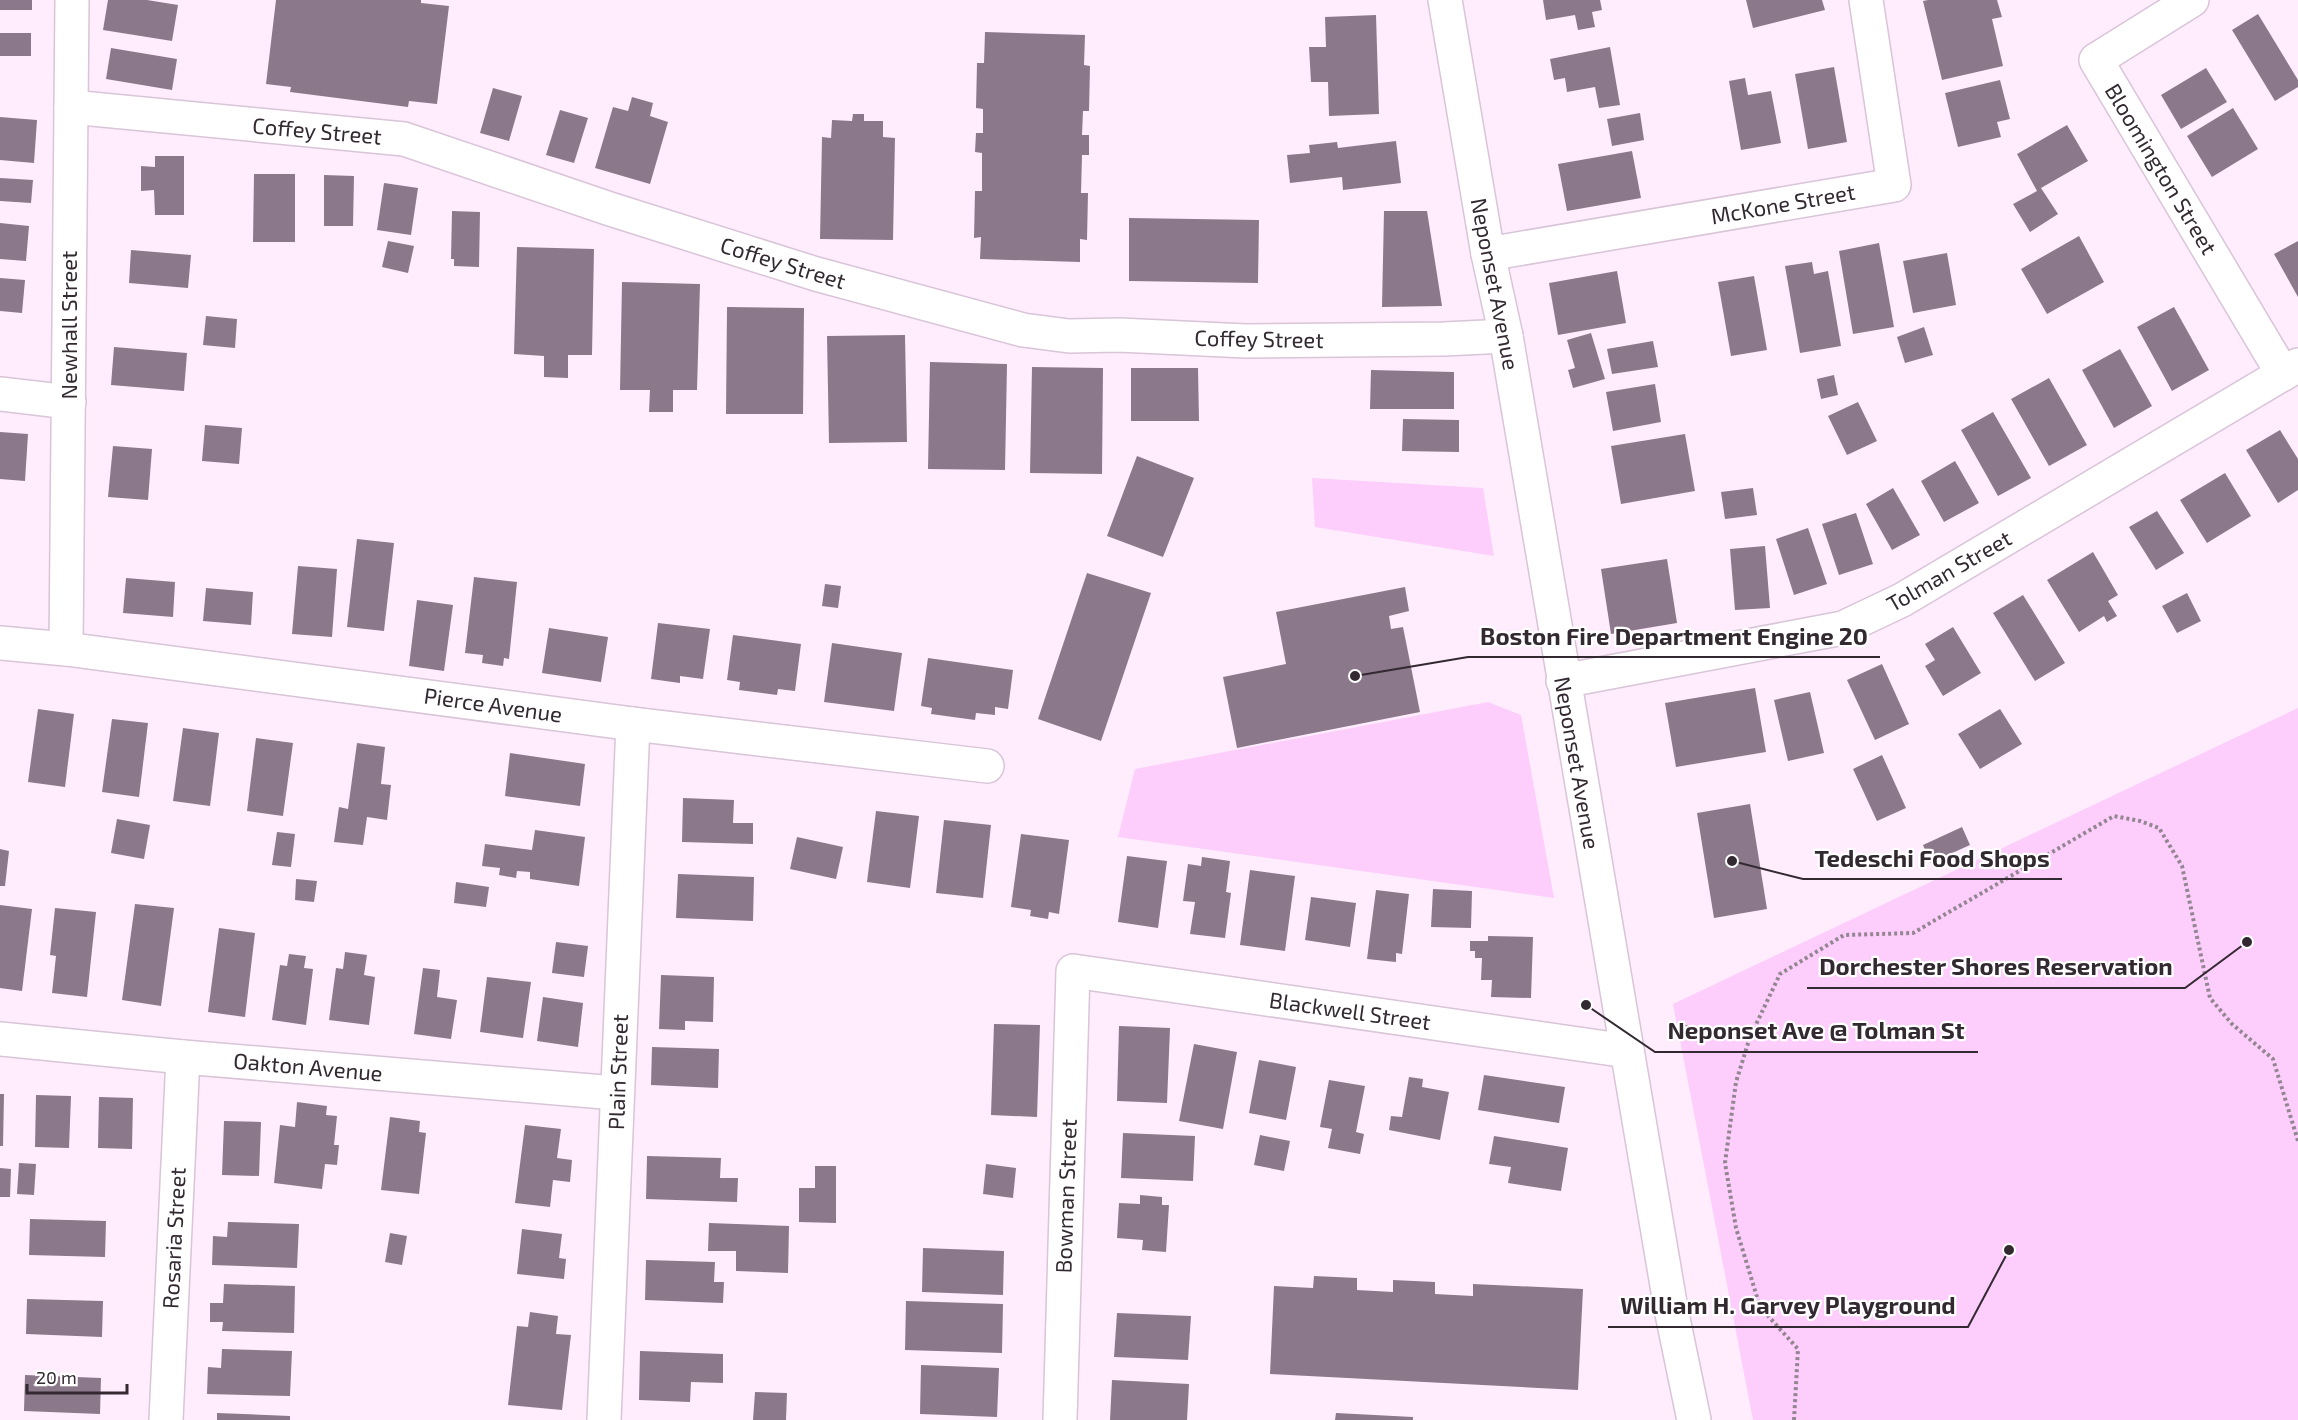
<svg xmlns="http://www.w3.org/2000/svg" width="2298" height="1420" font-family="'Exo 2',sans-serif">
  <style>
    .green { fill: #fdcefb }
    .building { fill: #8c788b }
    .lines { fill: none; stroke-linecap: round; stroke-linejoin: round }
    .street-casing { stroke: #d9c4d8; stroke-width: 36 }
    .secondary-casing { stroke: #d9c4d8; stroke-width: 36 }
    .path { stroke: #938692; stroke-width: 4; stroke-dasharray: 3 3; stroke-linecap: butt }
    .street { stroke: #fff; stroke-width: 33 }
    .secondary { stroke: #fff; stroke-width: 33 }
    .labels { text-anchor: middle; stroke-width: 4.5; stroke-linejoin: round; paint-order: stroke }
    .street-label { font-size: 22px; fill: #322931; stroke: #fff }
    .leader { fill: none; stroke: #322931; stroke-width: 2 }
    .callout-dot { fill: #322931; stroke: #fff; stroke-width: 2 }
    .callout-label { font-size: 24px; text-anchor: middle; font-weight: bold; fill: #322931; stroke: #fff; stroke-width: 4.5; stroke-linejoin: round; paint-order: stroke }
  </style>
  <rect width="100%" height="100%" fill="#ffedfe"/>
  <!-- green -->
  <g class="green">
    <polygon points="1312,478 1483,488 1494,556 1315,527"/>
    <polygon points="1488,702 1521,715 1554,898 1118,837 1135,769"/>
    <polygon points="2298,708 2298,1420 1753,1420 1673,1004"/>
  </g>
  <!-- building -->
  <g class="building">
    <rect x="0" y="0" width="32" height="10"/>
    <polygon points="108,0 147,0 178,5 172,41 103,30"/>
    <polygon points="276,0 421,0 421,3 449,6 437,104 409,101 408,107 290,92 291,87 266,84"/>
    <polygon points="1543,0 1600,0 1602,10 1592,12 1595,27 1578,30 1575,15 1546,20"/>
    <polygon points="1746,0 1822,0 1825,10 1753,28"/>
    <polygon points="1928,0 1997,0 2002,17 1992,19 2003,66 1942,80 1923,1"/>
    <polygon points="2258,14 2298,80 2298,87 2275,101 2232,30"/>
    <polygon points="1376,15 1379,114 1329,116 1328,82 1311,82 1309,47 1326,47 1325,17"/>
    <polygon points="985,32 1085,35 1084,65 1090,66 1089,111 1083,111 1082,135 1089,135 1089,155 1082,155 1081,193 1088,193 1087,240 1080,239 1080,262 980,259 981,237 974,238 975,191 982,191 982,153 975,152 976,133 983,133 983,109 976,108 977,63 984,63"/>
    <rect x="0" y="33" width="31" height="23"/>
    <polygon points="1610,47 1620,105 1599,108 1595,87 1567,92 1565,78 1554,80 1550,59"/>
    <polygon points="111,48 177,59 172,90 106,79"/>
    <polygon points="1834,67 1847,142 1808,149 1795,74"/>
    <polygon points="2206,68 2227,102 2181,129 2161,95"/>
    <polygon points="1745,78 1748,95 1771,91 1781,143 1741,150 1729,81"/>
    <polygon points="2000,80 2010,119 1997,122 2001,137 1958,147 1945,93"/>
    <polygon points="493,88 522,96 509,141 480,133"/>
    <polygon points="632,97 653,103 650,116 668,122 650,184 595,168 613,107 628,111"/>
    <polygon points="2233,108 2258,149 2212,177 2187,136"/>
    <polygon points="560,110 588,118 574,163 546,155"/>
    <polygon points="1640,113 1644,140 1612,146 1607,119"/>
    <polygon points="853,114 864,114 864,121 883,121 883,137 895,138 893,240 820,239 822,137 831,138 832,120 852,121"/>
    <polygon points="0,117 37,120 34,163 0,160"/>
    <polygon points="2067,125 2088,161 2041,188 2058,214 2030,232 2013,204 2037,191 2017,154"/>
    <polygon points="1396,141 1401,183 1343,190 1342,177 1290,183 1287,155 1310,153 1309,145 1337,142 1338,148"/>
    <polygon points="1632,151 1641,198 1567,211 1558,164"/>
    <polygon points="155,156 184,156 184,215 155,215 154,190 141,191 141,166 155,167"/>
    <polygon points="254,174 295,174 295,242 253,242"/>
    <polygon points="324,175 354,176 353,226 324,226"/>
    <polygon points="0,178 33,180 31,203 0,201"/>
    <polygon points="384,183 418,188 411,235 377,230"/>
    <polygon points="452,211 480,212 479,267 454,266 454,259 451,259"/>
    <polygon points="1384,211 1427,211 1442,306 1382,307"/>
    <polygon points="1129,218 1259,220 1258,283 1129,281"/>
    <polygon points="0,223 29,226 26,261 0,259"/>
    <polygon points="2079,236 2104,282 2047,314 2021,269"/>
    <polygon points="388,241 414,246 408,273 382,267"/>
    <polygon points="2298,241 2298,297 2274,254"/>
    <polygon points="1879,243 1894,327 1853,334 1839,251"/>
    <polygon points="517,247 594,249 592,355 568,355 568,378 544,377 544,356 514,354"/>
    <polygon points="131,250 191,255 188,288 129,283"/>
    <polygon points="1947,253 1956,305 1913,313 1903,261"/>
    <polygon points="1812,262 1814,274 1828,271 1841,346 1800,353 1785,266"/>
    <polygon points="1617,271 1626,323 1558,335 1549,283"/>
    <polygon points="1754,276 1767,350 1731,356 1718,282"/>
    <polygon points="0,278 25,280 22,313 0,311"/>
    <polygon points="622,282 700,284 697,390 673,390 673,412 649,412 650,390 620,390"/>
    <polygon points="727,307 804,308 803,414 726,414"/>
    <polygon points="2174,307 2209,370 2172,391 2137,327"/>
    <polygon points="206,316 237,319 235,348 203,345"/>
    <polygon points="1924,327 1933,355 1905,363 1897,337"/>
    <polygon points="1591,333 1605,379 1573,388 1568,370 1575,368 1567,340"/>
    <polygon points="905,335 907,442 829,443 827,336"/>
    <polygon points="1653,341 1658,367 1612,374 1607,349"/>
    <polygon points="114,347 187,353 184,391 111,385"/>
    <polygon points="2120,349 2152,406 2114,428 2082,370"/>
    <polygon points="930,362 1007,364 1005,470 928,469"/>
    <polygon points="1032,367 1103,368 1102,474 1030,473"/>
    <polygon points="1131,368 1198,368 1199,421 1131,421"/>
    <polygon points="1371,370 1454,372 1454,409 1370,409"/>
    <polygon points="1834,375 1838,395 1821,399 1817,379"/>
    <polygon points="2049,378 2087,445 2049,466 2011,399"/>
    <polygon points="1655,384 1661,422 1613,431 1606,392"/>
    <polygon points="1858,402 1877,441 1847,455 1828,416"/>
    <polygon points="1993,412 2031,478 1998,496 1961,430"/>
    <polygon points="1403,419 1459,420 1459,452 1402,451"/>
    <polygon points="205,425 242,428 239,464 202,461"/>
    <polygon points="2280,430 2298,459 2298,490 2278,503 2246,450"/>
    <polygon points="0,432 28,434 25,481 0,479"/>
    <polygon points="1685,434 1695,491 1621,504 1611,446"/>
    <polygon points="113,446 152,449 148,500 108,497"/>
    <polygon points="1137,456 1194,478 1163,557 1107,536"/>
    <polygon points="1955,461 1979,503 1944,522 1921,481"/>
    <polygon points="2225,473 2251,516 2207,543 2180,500"/>
    <polygon points="1753,488 1757,515 1725,519 1721,492"/>
    <polygon points="1893,488 1920,535 1892,550 1866,504"/>
    <polygon points="2157,511 2184,553 2156,570 2129,527"/>
    <polygon points="1856,513 1873,564 1839,575 1822,524"/>
    <polygon points="1808,528 1827,584 1794,595 1776,539"/>
    <polygon points="357,539 394,543 384,631 347,627"/>
    <polygon points="1765,546 1770,608 1735,610 1730,549"/>
    <polygon points="2093,552 2118,595 2108,601 2117,616 2107,622 2104,616 2079,632 2047,580"/>
    <polygon points="1667,559 1677,623 1611,634 1601,569"/>
    <polygon points="298,566 337,569 332,637 292,634"/>
    <polygon points="1087,573 1151,593 1101,741 1038,719"/>
    <polygon points="474,577 517,582 509,659 504,658 503,666 482,663 483,655 465,653"/>
    <polygon points="126,578 175,582 173,617 123,613"/>
    <polygon points="825,584 841,586 838,608 822,606"/>
    <polygon points="1405,587 1409,611 1389,616 1391,629 1403,627 1420,712 1237,748 1223,677 1286,664 1276,612"/>
    <polygon points="206,588 253,592 251,625 203,621"/>
    <polygon points="2187,593 2201,621 2177,633 2162,606"/>
    <polygon points="2023,595 2065,663 2035,681 1993,613"/>
    <polygon points="417,600 453,605 444,671 409,666"/>
    <polygon points="658,623 710,629 703,679 680,676 680,683 651,679"/>
    <polygon points="1953,627 1981,673 1943,696 1925,666 1935,660 1925,644"/>
    <polygon points="549,628 608,637 601,682 542,673"/>
    <polygon points="733,635 801,644 795,691 778,689 777,695 739,690 740,682 727,680"/>
    <polygon points="832,643 902,653 894,711 824,702"/>
    <polygon points="928,658 1013,670 1008,709 995,707 995,715 976,713 975,720 931,714 932,708 921,706"/>
    <polygon points="1882,664 1909,724 1875,740 1847,680"/>
    <polygon points="1755,688 1766,752 1676,767 1665,703"/>
    <polygon points="1810,692 1824,753 1788,761 1774,700"/>
    <polygon points="38,709 74,714 65,787 28,782"/>
    <polygon points="2000,709 2022,744 1980,769 1958,734"/>
    <polygon points="112,719 148,723 139,797 102,792"/>
    <polygon points="183,728 219,733 210,806 173,801"/>
    <polygon points="256,738 293,743 283,816 247,811"/>
    <polygon points="357,743 385,747 381,784 391,785 387,820 367,817 363,845 334,842 339,807 348,809"/>
    <polygon points="510,753 585,764 580,806 505,796"/>
    <polygon points="1882,755 1906,808 1877,821 1853,769"/>
    <polygon points="683,798 734,800 733,823 753,823 753,844 682,842"/>
    <polygon points="1750,804 1767,909 1714,918 1697,813"/>
    <polygon points="876,811 919,816 910,888 867,882"/>
    <polygon points="117,819 150,825 144,859 111,853"/>
    <polygon points="944,820 991,825 983,898 936,893"/>
    <polygon points="1962,827 1970,845 1930,863 1923,845"/>
    <polygon points="535,830 585,837 579,886 530,879 530,872 517,871 516,878 499,875 500,868 482,866 485,844 532,850"/>
    <polygon points="277,832 295,834 291,867 272,865"/>
    <polygon points="1021,834 1069,840 1059,914 1049,912 1048,919 1030,916 1031,910 1011,907"/>
    <polygon points="797,837 843,847 836,879 790,869"/>
    <polygon points="0,849 9,851 5,886 0,886"/>
    <polygon points="1127,856 1167,861 1158,928 1118,922"/>
    <polygon points="1202,857 1230,861 1226,892 1231,893 1225,938 1190,934 1195,902 1183,901 1188,864 1201,866"/>
    <polygon points="1250,870 1295,876 1285,951 1240,945"/>
    <polygon points="678,874 754,877 753,921 676,918"/>
    <polygon points="296,879 317,881 314,902 295,900"/>
    <polygon points="456,882 489,887 486,907 454,903"/>
    <polygon points="1433,889 1472,891 1471,928 1431,927"/>
    <polygon points="1376,890 1409,894 1402,954 1396,953 1396,962 1367,959"/>
    <polygon points="1311,897 1356,903 1350,947 1305,940"/>
    <polygon points="135,904 174,908 161,1006 122,1000"/>
    <polygon points="0,905 32,909 22,991 0,988"/>
    <polygon points="55,908 96,912 87,997 52,993 56,956 50,955"/>
    <polygon points="219,928 255,933 245,1017 208,1012"/>
    <polygon points="1488,936 1533,937 1531,998 1491,997 1492,980 1481,980 1482,958 1475,958 1475,951 1470,951 1470,941 1488,941"/>
    <polygon points="556,942 588,946 584,977 552,973"/>
    <polygon points="345,952 367,955 364,975 375,977 369,1025 329,1020 336,968 343,969"/>
    <polygon points="289,954 306,956 304,968 313,969 306,1025 272,1020 280,965 287,966"/>
    <polygon points="423,968 440,970 437,997 457,1000 451,1039 414,1034"/>
    <polygon points="661,975 714,977 713,1022 685,1021 685,1030 659,1029"/>
    <polygon points="487,977 531,982 523,1038 480,1032"/>
    <polygon points="543,997 583,1003 578,1047 537,1041"/>
    <polygon points="994,1024 1040,1025 1037,1117 991,1115"/>
    <polygon points="1119,1026 1170,1028 1167,1103 1117,1101"/>
    <polygon points="1194,1044 1237,1052 1223,1129 1179,1121"/>
    <polygon points="652,1047 719,1049 718,1088 651,1085"/>
    <polygon points="1259,1060 1296,1067 1286,1120 1249,1113"/>
    <polygon points="1484,1075 1565,1087 1559,1123 1478,1110"/>
    <polygon points="1409,1077 1423,1079 1422,1087 1449,1092 1440,1140 1389,1130 1391,1116 1402,1117"/>
    <polygon points="1329,1080 1365,1086 1356,1132 1364,1134 1360,1154 1328,1148 1332,1129 1320,1127"/>
    <polygon points="0,1094 4,1094 3,1146 0,1146"/>
    <polygon points="36,1095 71,1096 69,1148 35,1147"/>
    <polygon points="99,1097 133,1098 132,1149 98,1148"/>
    <polygon points="297,1102 327,1106 326,1115 337,1116 334,1145 339,1145 337,1165 325,1164 322,1189 274,1183 280,1125 295,1127"/>
    <polygon points="390,1117 420,1121 419,1132 426,1133 419,1194 381,1190"/>
    <polygon points="224,1121 261,1122 259,1176 222,1175"/>
    <polygon points="525,1125 561,1129 557,1158 572,1160 570,1182 553,1180 550,1207 515,1203"/>
    <polygon points="1123,1133 1195,1136 1193,1181 1121,1178"/>
    <polygon points="1260,1135 1290,1141 1284,1171 1254,1165"/>
    <polygon points="1494,1136 1568,1148 1561,1191 1508,1183 1511,1167 1489,1164"/>
    <polygon points="647,1156 721,1158 720,1178 738,1178 737,1202 646,1199"/>
    <polygon points="19,1163 36,1164 34,1195 17,1194"/>
    <polygon points="986,1164 1016,1168 1013,1198 983,1194"/>
    <polygon points="815,1166 836,1166 836,1223 799,1222 799,1188 815,1188"/>
    <polygon points="0,1168 11,1169 10,1197 0,1197"/>
    <polygon points="1140,1195 1162,1197 1162,1205 1169,1205 1166,1252 1142,1250 1143,1240 1117,1238 1119,1203 1140,1204"/>
    <polygon points="30,1219 106,1221 105,1257 29,1255"/>
    <polygon points="228,1222 299,1224 297,1268 212,1265 213,1236 227,1237"/>
    <polygon points="709,1223 789,1226 788,1273 736,1271 736,1251 708,1251"/>
    <polygon points="522,1229 562,1234 559,1258 566,1259 564,1279 517,1274"/>
    <polygon points="390,1233 407,1236 402,1265 385,1262"/>
    <polygon points="923,1248 1004,1251 1003,1295 922,1292"/>
    <polygon points="646,1260 715,1262 714,1282 724,1282 723,1303 645,1300"/>
    <polygon points="1314,1276 1357,1278 1357,1290 1393,1292 1393,1280 1435,1282 1435,1294 1473,1296 1473,1284 1583,1289 1578,1390 1270,1374 1274,1286 1313,1288"/>
    <polygon points="224,1284 295,1286 294,1333 222,1331 223,1322 210,1322 210,1303 223,1303"/>
    <polygon points="27,1299 103,1301 102,1337 26,1334"/>
    <polygon points="906,1301 1003,1304 1002,1353 905,1350"/>
    <polygon points="530,1312 558,1316 556,1334 571,1335 562,1410 508,1405 517,1326 528,1327"/>
    <polygon points="1117,1313 1191,1316 1188,1360 1114,1357"/>
    <polygon points="222,1349 292,1351 290,1396 207,1394 208,1367 221,1368"/>
    <polygon points="640,1351 723,1354 723,1383 691,1382 690,1402 639,1400"/>
    <polygon points="921,1365 999,1368 997,1417 920,1414"/>
    <polygon points="25,1375 101,1378 100,1414 24,1411"/>
    <polygon points="1112,1380 1189,1384 1187,1420 1110,1420"/>
    <polygon points="755,1392 787,1393 786,1420 753,1420"/>
    <polygon points="217,1413 290,1416 290,1420 217,1420"/>
    <polygon points="1336,1413 1413,1417 1413,1420 1335,1420"/>
  </g>
  <g class="lines">
    <!-- street casing -->
    <g class="street-casing">
      <g id="street">
        <polyline points="2192,0 2096,60 2283,374"/>
        <polyline points="71,107 404,139 610,209 816,274 1023,330 1069,336 1119,335 1246,341 1444,339 1506,336"/>
        <polyline points="1488,254 1894,185 1866,0"/>
        <polyline points="0,394 69,402"/>
        <polyline points="0,643 66,649 633,724 987,766"/>
        <polyline points="66,649 72,0"/>
        <polyline points="1563,681 1843,628 1902,600 2298,365"/>
        <polyline points="0,1039 183,1057 616,1093"/>
        <polyline points="166,1420 183,1057"/>
        <polyline points="604,1420 633,724"/>
        <polyline points="1060,1420 1073,971 1627,1051"/>
      </g>
    </g>
    <!-- secondary casing -->
    <g class="secondary-casing">
      <polyline id="secondary" points="1445,0 1488,254 1506,336 1671,1309 1694,1420"/>
    </g>
    <!-- path -->
    <g class="path">
      <polyline points="1667,1025 1707,1029 1750,1037"/>
      <polyline points="1794,1420 1798,1349 1760,1307 1736,1228 1725,1163 1736,1082 1750,1037 1780,974 1844,935 1913,933 2114,816 2140,821 2159,828 2182,866 2210,998 2232,1024 2273,1059 2298,1141"/>
    </g>
    <!-- street -->
    <use href="#street" class="street"/>
    <!-- secondary -->
    <use href="#secondary" class="secondary"/>
  </g>
  <g class="labels">
    <!-- street labels -->
    <g class="street-label">
      <text transform="translate(317 131) rotate(5)" y="8">Coffey Street</text>
      <text transform="translate(2161 169) rotate(59)" y="8">Bloomington Street</text>
      <text transform="translate(1783 204) rotate(-10)" y="8">McKone Street</text>
      <text transform="translate(783 263) rotate(17)" y="8">Coffey Street</text>
      <text transform="translate(1495 284) rotate(79)" y="8">Neponset Avenue</text>
      <text transform="translate(69 325) rotate(-90)" y="8">Newhall Street</text>
      <text transform="translate(1259 339) rotate(1)" y="8">Coffey Street</text>
      <text transform="translate(1949 571) rotate(-30)" y="8">Tolman Street</text>
      <text transform="translate(493 705) rotate(8)" y="8">Pierce Avenue</text>
      <text transform="translate(1577 763) rotate(80)" y="8">Neponset Avenue</text>
      <text transform="translate(1350 1011) rotate(8)" y="8">Blackwell Street</text>
      <text transform="translate(308 1067) rotate(5)" y="8">Oakton Avenue</text>
      <text transform="translate(618 1072) rotate(-88)" y="8">Plain Street</text>
      <text transform="translate(1066 1196) rotate(-88)" y="8">Bowman Street</text>
      <text transform="translate(174 1238) rotate(-87)" y="8">Rosaria Street</text>
    </g>
  </g>
  <!-- callouts -->
  <path class="leader" d="M1355 676L1468 657H1880M1732 861L1803 879H2062M2247 942L2185 988H1807M1586 1005L1655 1052H1978M2009 1250L1968 1327H1608"/>
  <g class="callout-dot">
    <circle cx="1355" cy="676" r="6"/>
    <circle cx="1732" cy="861" r="6"/>
    <circle cx="2247" cy="942" r="6"/>
    <circle cx="1586" cy="1005" r="6"/>
    <circle cx="2009" cy="1250" r="6"/>
  </g>
  <g class="callout-label">
    <text x="1674" y="645">Boston Fire Department Engine 20</text>
    <text x="1932" y="867">Tedeschi Food Shops</text>
    <text x="1996" y="975">Dorchester Shores Reservation</text>
    <text x="1816" y="1039">Neponset Ave @ Tolman St</text>
    <text x="1788" y="1314">William H. Garvey Playground</text>
  </g>
  <!-- scale -->
  <path d="M27 1384v9h100v-9" fill="none" stroke="#322931" stroke-width="3"/>
  <text x="36" y="1384" font-size="18" fill="#322931" stroke="#ffffff" stroke-width="4.5" paint-order="stroke">20 m</text>
</svg>
